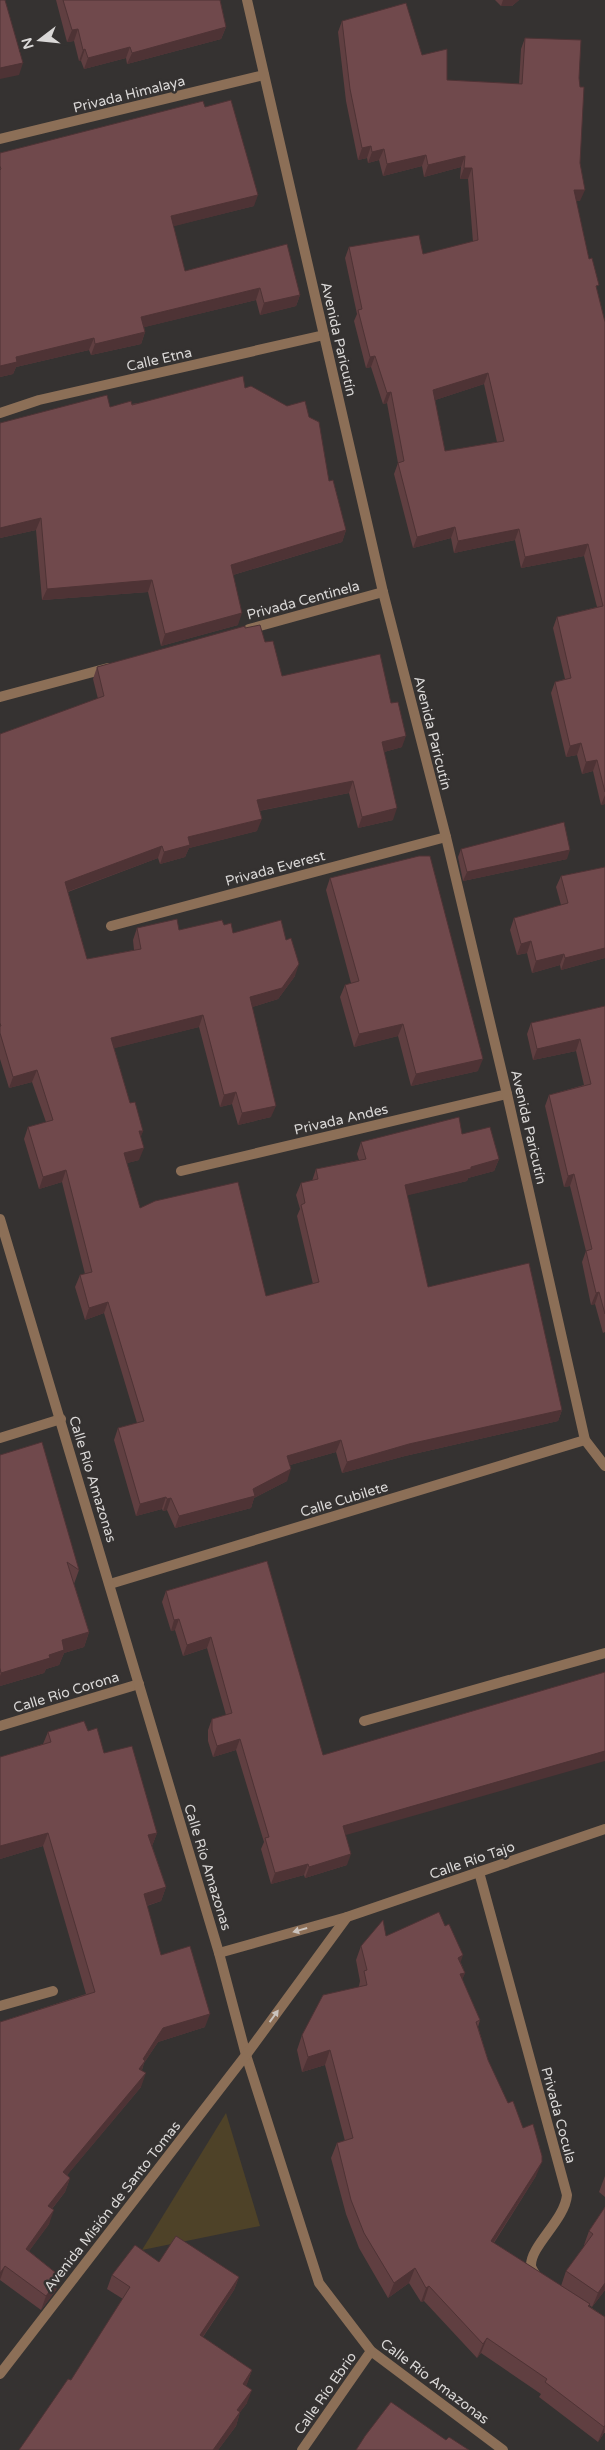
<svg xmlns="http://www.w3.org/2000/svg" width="605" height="2450" font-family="'Varela Round',sans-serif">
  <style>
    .green { fill: #4e4228 }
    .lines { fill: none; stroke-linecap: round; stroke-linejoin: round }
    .service { stroke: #8c6f57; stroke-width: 10 }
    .minor { stroke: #8c6f57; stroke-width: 10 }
    .tertiary { stroke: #8c6f57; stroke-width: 10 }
    .wall { fill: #603f41; fill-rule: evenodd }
    .shaded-wall { fill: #4e3335 }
    .building { fill: #70494c; stroke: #4e3335; fill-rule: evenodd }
    .oneway { fill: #cac3bd }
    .labels { text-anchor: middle; stroke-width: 5; stroke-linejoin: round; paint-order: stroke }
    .street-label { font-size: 14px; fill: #dad8d7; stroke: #353231 }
  </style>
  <rect width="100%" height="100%" fill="#353231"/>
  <!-- green -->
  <polygon class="green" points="226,2113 260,2226 142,2250"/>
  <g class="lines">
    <!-- service -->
    <polyline class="service" points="364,1721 605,1653"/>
    <!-- minor -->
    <g class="minor">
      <polyline points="0,139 264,75"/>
      <polyline points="0,413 39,400 324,335"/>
      <polyline points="249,629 383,592"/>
      <polyline points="0,697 108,668"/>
      <polyline points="111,926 446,837"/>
      <polyline points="181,1171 507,1094"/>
      <polyline points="0,1438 61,1419"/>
      <polyline points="110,1584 585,1440"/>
      <polyline points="0,1726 139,1684"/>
      <path d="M479,1872L567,2195C565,2220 530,2246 531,2266C532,2270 535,2274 537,2277"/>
      <polyline points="0,2006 53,1991"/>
      <polyline points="246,2055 319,2283 371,2351 503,2450"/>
      <polyline points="302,2450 371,2351"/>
    </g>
    <!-- tertiary -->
    <g class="tertiary">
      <polyline points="247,0 383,592 446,837 507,1094 585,1440 605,1466"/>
      <polyline points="0,1219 219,1953 246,2055"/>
      <polyline points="219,1953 347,1917 605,1829"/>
      <polyline points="0,2374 246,2055 347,1917"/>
    </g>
  </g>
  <!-- wall -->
  <g class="wall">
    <polygon points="56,0 220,0 226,27 221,39 127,64 126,58 84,69 81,61 79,61 74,41 67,42"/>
    <polygon points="495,0 519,0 512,6 501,6"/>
    <path d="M342,21L422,55L447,80L519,84L521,49L525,38L579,78L580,201H576L589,259L597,290L605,322V804L601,805L593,771L582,774L577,755L566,757L551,693L555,682L565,679L553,628L557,617L597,607L584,556L521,568L515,540L454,553L451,538L413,548L394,474L398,463L387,403L383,404L371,367L366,368L354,321L357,314L345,258L349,247L423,254L473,242L468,179H460L461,167L424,177L422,166L383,176L379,160L368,163L367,158L358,160L346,101L338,32ZM484,384L497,442L445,451L435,400Z"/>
    <polygon points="205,107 254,206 173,226 185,271 300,295 296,306 260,315 256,300 144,327 145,332 141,344 91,355 89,350 16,367 13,374 0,377 0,153"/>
    <polygon points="245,388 309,417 329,481 346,530 342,542 233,575 238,625 161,646 148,592 42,600 36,530 0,538 110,407"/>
    <polygon points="245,628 265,642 282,676 391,703 402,747 384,752 393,820 358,828 349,793 259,811 257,831 189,848 185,857 160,864 158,858 68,892 87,959 134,950 133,940 137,928 179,930 224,925 233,933 295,976 278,999 252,1007 271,1117 238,1125 232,1104 220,1107 199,1027 114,1048 130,1103 143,1131 140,1137 139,1160 127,1163 140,1208 266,1296 313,1284 297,1216 300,1209 296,1195 301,1183 312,1181 316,1169 359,1160 357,1154 361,1142 462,1134 499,1159 494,1171 468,1178 467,1181 407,1195 428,1287 562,1410 558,1421 405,1456 342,1473 336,1452 290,1465 287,1481 254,1498 251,1508 175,1528 167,1510 163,1511 162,1509 136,1516 114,1440 118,1428 137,1423 104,1313 85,1320 75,1287 80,1275 85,1274 62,1182 39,1189 24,1139 28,1127 46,1122 32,1082 9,1088 0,1059 0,734 98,699 93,679 97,667"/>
    <polygon points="461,849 567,859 463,881 458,857"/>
    <polygon points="605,867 605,958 561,970 560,965 532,973 527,953 517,955 510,930 514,918 561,905 556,887 561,876"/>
    <polygon points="330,878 478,1071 411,1086 398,1036 354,1047 340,997 345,985 351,983 326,890"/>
    <polygon points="605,1006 605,1332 603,1333 595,1304 591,1305 582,1262 586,1251 570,1186 564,1187 545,1106 549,1095 584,1085 576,1051 533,1060 527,1034 531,1023"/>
    <polygon points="0,1455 79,1570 74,1584 89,1632 84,1647 64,1653 59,1665 46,1669 44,1673 0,1686"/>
    <polygon points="267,1561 345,1835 347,1865 305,1878 304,1875 271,1884 261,1849 264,1842 236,1750 213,1757 208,1741 208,1730 212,1719 226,1715 207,1648 183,1656 175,1630 171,1631 162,1602 166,1591"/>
    <polygon points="88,1731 104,1753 157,1833 152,1846 166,1887 161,1901 147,1906 161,1955 205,2027 158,2042 144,2063 142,2070 141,2087 67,2175 70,2178 65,2192 52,2209 49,2224 29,2251 61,2277 56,2290 41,2310 0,2280 0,2022 86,1994 43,1846 0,1859 0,1757 43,1744 48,1732"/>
    <polygon points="386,1936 461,1963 465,1973 462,1979 480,2020 478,2027 488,2060 536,2176 494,2243 561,2286 566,2271 585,2246 584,2245 589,2231 605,2207 605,2290 592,2307 589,2305 589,2306 605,2317 605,2433 604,2433 598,2442 539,2397 541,2394 481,2353 477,2358 424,2301 421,2302 409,2283 388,2298 359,2248 346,2214 331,2158 337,2143 345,2141 325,2065 302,2072 297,2050 302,2035 359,1987 359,1986 360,1981 356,1960 361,1946"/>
    <polygon points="605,2176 605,2197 599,2192"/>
    <polygon points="159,2262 239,2277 234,2290 203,2337 252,2370 246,2386 247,2403 240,2412 236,2426 218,2450 19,2450 71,2380 123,2299 107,2289 112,2275"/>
  </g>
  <!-- shaded-wall -->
  <g class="shaded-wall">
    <polygon points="503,0 519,0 512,6 501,6"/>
    <polygon points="226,27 221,39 127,64 132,53"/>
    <polygon points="78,29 74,41 67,42 72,30"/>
    <polygon points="130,47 126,58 84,69 88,58"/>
    <polygon points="85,49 81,61 79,61 83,50"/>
    <polygon points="23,63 19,75 0,79 0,68"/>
    <polygon points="371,146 367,158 358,160 362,148"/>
    <polygon points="384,149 379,160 368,163 372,152"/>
    <polygon points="426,155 422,166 383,176 387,164"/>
    <polygon points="465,156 461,167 424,177 428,165"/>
    <polygon points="464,168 472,168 468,179 460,179"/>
    <polygon points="574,190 585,190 580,201 570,201"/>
    <polygon points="258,195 254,206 167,228 171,216"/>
    <polygon points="260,288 256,300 137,329 141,317"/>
    <polygon points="300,295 296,306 260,315 264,303"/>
    <polygon points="145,332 141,344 91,355 95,344"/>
    <polygon points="94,338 89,350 16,367 13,374 0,377 0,366 16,357"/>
    <polygon points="375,356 371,367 366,368 370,357"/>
    <polygon points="488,373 484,384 429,402 433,390"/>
    <polygon points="391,392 387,403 383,404 387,393"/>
    <polygon points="41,518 36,530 0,538 0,528"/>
    <polygon points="455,527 451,538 413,548 417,537"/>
    <polygon points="519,529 515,540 454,553 458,541"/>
    <polygon points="346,530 342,542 226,577 231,565"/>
    <polygon points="588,544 584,556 521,568 525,557"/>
    <polygon points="152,580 148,592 42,600 47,589"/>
    <polygon points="242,613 238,625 161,646 165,634"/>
    <polygon points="406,736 402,747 377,754 382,742"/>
    <polygon points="581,743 577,755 566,757 570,746"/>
    <polygon points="597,760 593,771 582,774 586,762"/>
    <polygon points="353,781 349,793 253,812 257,800"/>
    <polygon points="605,795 605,804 601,805"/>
    <polygon points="397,808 393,820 358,828 362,817"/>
    <polygon points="262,819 257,831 189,848 185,857 160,864 164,852 188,837"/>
    <polygon points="162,846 158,858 61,894 65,882"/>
    <polygon points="570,850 567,859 463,881 467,872"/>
    <polygon points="531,941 527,953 517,955 521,944"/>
    <polygon points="605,948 605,958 561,970 565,958"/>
    <polygon points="564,954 560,965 532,973 536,961"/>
    <polygon points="299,964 295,976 278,999 246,1009 250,997"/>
    <polygon points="203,1015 199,1027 107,1050 111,1038"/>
    <polygon points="403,1024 398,1036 354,1047 359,1034"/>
    <polygon points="580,1039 576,1051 533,1060 537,1049"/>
    <polygon points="483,1059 478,1071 411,1086 416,1074"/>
    <polygon points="37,1070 32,1082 9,1088 13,1077"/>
    <polygon points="236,1092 232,1104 220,1107 224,1095"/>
    <polygon points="276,1106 271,1117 238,1125 242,1113"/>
    <polygon points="139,1131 143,1131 139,1142"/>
    <polygon points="144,1148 139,1160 120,1165 124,1153"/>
    <polygon points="499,1159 494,1171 468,1178 467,1181 401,1197 405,1185"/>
    <polygon points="66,1170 62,1182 39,1189 43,1177"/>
    <polygon points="574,1174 570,1186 564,1187 568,1176"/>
    <polygon points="599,1292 595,1304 591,1305 596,1293"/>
    <polygon points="108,1302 104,1313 85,1320 89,1308"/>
    <polygon points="562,1410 558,1421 405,1456 342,1473 347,1462 409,1444"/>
    <polygon points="341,1440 336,1452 283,1467 287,1456"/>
    <polygon points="291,1469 287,1481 254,1498 251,1508 175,1528 179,1516 253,1489"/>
    <polygon points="166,1497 162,1509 136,1516 140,1504"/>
    <polygon points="171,1498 167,1510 163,1511 167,1499"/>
    <polygon points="179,1619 175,1630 171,1631 174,1620"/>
    <polygon points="89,1632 84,1647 64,1653 59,1665 46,1669 44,1673 0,1686 0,1676 1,1673 49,1655 62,1640"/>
    <polygon points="211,1637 207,1648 183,1656 187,1645"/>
    <polygon points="240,1739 236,1750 213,1757 217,1746"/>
    <polygon points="605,1751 605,1761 339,1837 343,1826"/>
    <polygon points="48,1833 43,1846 0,1859 0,1846"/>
    <polygon points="157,1833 152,1846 143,1849 148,1835"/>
    <polygon points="351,1854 347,1865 305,1878 309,1867"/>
    <polygon points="308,1864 304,1875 271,1884 275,1873"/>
    <polygon points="166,1887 161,1901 139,1908 144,1894"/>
    <polygon points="463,1955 458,1970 458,1958"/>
    <polygon points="465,1973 459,1987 460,1974"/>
    <polygon points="210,2014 205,2027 158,2042 144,2063 140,2075 134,2082 143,2059 163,2028"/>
    <polygon points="330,2050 325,2065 302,2072 308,2057"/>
    <polygon points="146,2073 141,2087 58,2186 63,2172"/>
    <polygon points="542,2162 536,2176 485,2256 491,2241"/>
    <polygon points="70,2178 65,2192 43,2220 48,2206"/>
    <polygon points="54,2210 49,2224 21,2262 26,2249"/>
    <polygon points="5,2266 0,2280 0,2273"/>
    <polygon points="415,2268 409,2283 388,2298 394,2283"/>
    <polygon points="61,2277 56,2290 41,2310 46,2296"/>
    <polygon points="239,2277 234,2290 195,2348 200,2335"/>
    <polygon points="605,2283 605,2290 592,2307 598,2293"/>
    <polygon points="429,2286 424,2301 421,2302 426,2288"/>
    <polygon points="487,2338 481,2353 477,2358 483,2344"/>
    <polygon points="252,2370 247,2384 238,2397 243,2384"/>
    <polygon points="252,2390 247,2403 232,2423 237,2410"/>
    <polygon points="240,2412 236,2426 218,2450 213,2450"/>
    <polygon points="605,2425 604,2433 598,2442 604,2427"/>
  </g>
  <!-- building -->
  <g class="building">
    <polygon points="0,0 5,0 23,63 0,68"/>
    <polygon points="63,0 220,0 226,27 132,53 130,47 88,58 85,49 83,50 78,29 72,30"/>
    <path d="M406,3L422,55L447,49V80L522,84L525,38L581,40L579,78L580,87H584L580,163L585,190H574L589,259L592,258L599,285L596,286L605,322V792L597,760L586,762L581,743L570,746L555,682L571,678L557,617L603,606L588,544L525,557L519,529L458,541L455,527L417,537L398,463L404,461L391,392L387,393L375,356L370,357L358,310L362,309L349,247L419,235L423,254L478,240L472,168H464L465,156L428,165L426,155L387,164L384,149L372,152L371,146L362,148L350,89L342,21ZM488,373L504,441L445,451L433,390Z"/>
    <polygon points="231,100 258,195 171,216 185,271 287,244 300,295 264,303 260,288 141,317 145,332 95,344 94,338 16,357 17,362 0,366 0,170 1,169 0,166 0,153 203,101 205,107"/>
    <polygon points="243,376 245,388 251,386 287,406 305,401 309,417 319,422 329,481 333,480 346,530 231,565 242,613 165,634 152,580 47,589 41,518 0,528 0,423 107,395 110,407 131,401 132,405"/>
    <polygon points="260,625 265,642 273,641 282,676 380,654 391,703 398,702 406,736 382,742 397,808 362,817 353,781 257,800 262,819 188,837 190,845 164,852 162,846 65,882 87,959 141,949 137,928 177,919 179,930 222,920 224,925 231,923 233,933 281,920 286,940 291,938 299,964 282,988 250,997 276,1106 242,1113 236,1092 224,1095 203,1015 111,1038 130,1103 135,1102 143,1131 139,1131 144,1148 124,1153 140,1208 155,1201 238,1182 266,1296 319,1282 301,1205 305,1203 301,1183 318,1179 316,1169 366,1159 361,1142 459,1117 462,1134 490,1127 499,1159 471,1167 471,1169 405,1185 428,1287 529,1263 562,1410 409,1444 347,1462 341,1440 287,1456 291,1469 253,1489 255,1496 179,1516 171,1498 167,1499 166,1497 140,1504 118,1428 144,1421 108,1302 89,1308 80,1275 92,1272 66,1170 43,1177 28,1127 53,1120 37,1070 13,1077 0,1033 0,1026 1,1026 0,1023 0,734 104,696 97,667 245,626 245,628"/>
    <polygon points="564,822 570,850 467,872 461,849"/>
    <polygon points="419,856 430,856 483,1059 416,1074 403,1024 359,1034 345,985 359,981 330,878"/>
    <polygon points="605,867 605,948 565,958 564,954 536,961 531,941 521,944 514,918 568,903 561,876"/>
    <polygon points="605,1006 605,1314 599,1292 596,1293 586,1251 592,1249 574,1174 568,1176 549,1095 591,1084 580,1039 537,1049 531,1023"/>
    <polygon points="42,1442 79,1570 67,1562 89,1632 62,1640 64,1650 49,1655 50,1658 1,1673 0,1668 0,1455"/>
    <polygon points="267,1561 323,1755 605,1672 605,1751 343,1826 351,1854 309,1867 308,1864 275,1873 265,1838 269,1837 240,1739 217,1746 212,1730 212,1719 232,1713 211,1637 187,1645 179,1619 174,1620 166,1591"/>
    <polygon points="84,1721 88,1731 97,1728 104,1753 132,1746 157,1833 148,1835 166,1887 144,1894 161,1955 190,1946 210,2014 163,2028 143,2059 145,2061 139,2069 146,2073 63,2172 70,2178 48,2206 54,2210 26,2249 61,2277 46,2296 5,2266 0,2273 0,2022 95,1992 48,1833 0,1846 0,1757 51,1742 48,1732"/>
    <polygon points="439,1912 445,1926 449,1924 463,1955 458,1958 465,1973 460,1974 480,2020 476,2022 488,2060 508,2103 513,2101 523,2128 533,2124 542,2156 542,2162 491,2241 590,2304 588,2306 605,2317 605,2425 604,2427 545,2382 547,2379 487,2338 483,2344 429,2286 426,2288 415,2268 394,2283 364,2233 351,2200 337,2143 353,2138 330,2050 308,2057 302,2035 323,1995 367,1985 364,1971 367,1970 361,1946 383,1920 386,1936"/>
    <polygon points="605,2207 605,2283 598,2293 566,2271 593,2234 589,2231"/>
    <polygon points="176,2236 239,2277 200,2335 252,2370 243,2384 252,2390 237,2410 240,2412 213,2450 19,2450 68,2379 71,2380 130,2287 112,2275 135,2245 159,2262"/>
    <polygon points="391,2402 446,2440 449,2437 469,2450 356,2450 365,2436"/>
  </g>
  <!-- one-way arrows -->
  <defs><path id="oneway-solid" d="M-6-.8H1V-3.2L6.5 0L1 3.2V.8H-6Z" transform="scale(1.25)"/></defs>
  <g class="oneway">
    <use href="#oneway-solid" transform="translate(300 1930) rotate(164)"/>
    <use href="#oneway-solid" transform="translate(274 2016) rotate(-54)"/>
  </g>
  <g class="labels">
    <!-- street labels -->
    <g class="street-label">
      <text transform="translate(129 94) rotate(-14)" y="5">Privada Himalaya</text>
      <text transform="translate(339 339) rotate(77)" y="5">Avenida Paricutín</text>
      <text transform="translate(159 359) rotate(-13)" y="5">Calle Etna</text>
      <text transform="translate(303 600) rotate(-15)" y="5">Privada Centinela</text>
      <text transform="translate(433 733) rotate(76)" y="5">Avenida Paricutín</text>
      <text transform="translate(275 868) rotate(-15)" y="5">Privada Everest</text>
      <text transform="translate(341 1119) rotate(-13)" y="5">Privada Andes</text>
      <text transform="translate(529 1127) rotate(77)" y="5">Avenida Paricutín</text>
      <text transform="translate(93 1479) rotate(73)" y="5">Calle Río Amazonas</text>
      <text transform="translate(344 1499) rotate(-17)" y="5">Calle Cubilete</text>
      <text transform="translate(66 1692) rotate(-17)" y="5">Calle Río Corona</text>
      <text transform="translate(472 1860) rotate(-19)" y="5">Calle Río Tajo</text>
      <text transform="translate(208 1867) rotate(73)" y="5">Calle Río Amazonas</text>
      <text transform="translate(559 2115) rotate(75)" y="5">Privada Cocula</text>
      <text transform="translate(112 2206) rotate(-52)" y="5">Avenida Misión de Santo Tomas</text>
      <text transform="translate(435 2381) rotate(37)" y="5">Calle Río Amazonas</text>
      <text transform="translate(325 2393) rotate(-55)" y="5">Calle Río Ebrio</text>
    </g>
  </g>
  <!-- north arrow -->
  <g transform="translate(40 40) rotate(254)" stroke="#353231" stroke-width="4" paint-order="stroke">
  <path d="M0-4L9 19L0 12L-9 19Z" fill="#dad8d7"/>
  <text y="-8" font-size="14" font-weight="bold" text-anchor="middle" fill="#dad8d7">N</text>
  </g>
</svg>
